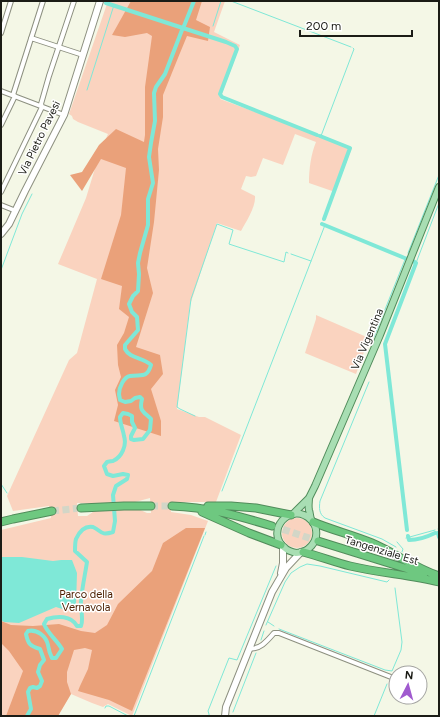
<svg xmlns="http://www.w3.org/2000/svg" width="440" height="717" viewBox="0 0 440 717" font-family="Figtree,sans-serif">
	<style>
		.green { fill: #fad3bf; fill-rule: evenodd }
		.forest { fill: #eaa17a }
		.water { fill: #7fe8d7 }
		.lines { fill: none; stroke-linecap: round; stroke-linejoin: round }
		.stream { stroke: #7fe8d7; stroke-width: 1 }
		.canal { stroke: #7fe8d7; stroke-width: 4 }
		.highway-tunnel { stroke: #d3d6c7; stroke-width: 7; stroke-dasharray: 7 3.5; stroke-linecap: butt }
		.street-casing { stroke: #8d9080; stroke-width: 6 }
		.secondary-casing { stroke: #8d9080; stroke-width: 8 }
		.primary-casing { stroke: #518c5b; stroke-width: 8 }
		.highway-casing { stroke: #518c5b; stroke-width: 9 }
		.street { stroke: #fff; stroke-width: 4 }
		.secondary { stroke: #fff; stroke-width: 6 }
		.primary { stroke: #a8deb3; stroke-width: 6 }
		.highway { stroke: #6ec880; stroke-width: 7 }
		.labels { text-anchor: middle; stroke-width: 3; stroke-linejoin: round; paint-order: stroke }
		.street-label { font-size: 11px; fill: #1b1c16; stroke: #fff }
		.park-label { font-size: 11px; fill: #4d2002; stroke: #fff }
	</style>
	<rect width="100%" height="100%" fill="#f4f7e6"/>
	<path class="green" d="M108 1H225L214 32 240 45 220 99 352 148 335 192 309 183C309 169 311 154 316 142L295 134 283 165 263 158 256 176 251 177 246 176 241 189 255 196C256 207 246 222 241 231L217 223 190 305 177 409 199 417H205L241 435 216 502H171V512L191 515 208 521 132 716 108 704 103 707 92 703 71 694 58 716H1V530L51 518 49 506 13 511 7 496 69 360 77 353 97 279 58 264 86 198 100 152 108 134 78 122 73 119 72 116 69 114ZM150 498 151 513H147L136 508 96 510 87 516H78L77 503H84L94 504 135 502Z
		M316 315 369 338 356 374 305 353 316 319Z
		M282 533a15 15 0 1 1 30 0a15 15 0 1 1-30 0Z"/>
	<path class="forest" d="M131 1H202L196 20 210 27 208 41 187 36 180 53 163 95V117L158 149 159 170 154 222 147 268 153 293 136 347 160 355 163 374 151 389 161 421V436L114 421 118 405 115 390 121 377 118 365 117 345 124 333 129 317 119 309 122 286 101 279 121 215 126 168 101 159 82 191 70 175 82 172 99 145 116 129 144 142 145 135V87L152 36 147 33 125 37 112 35Z
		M186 528H205L132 711 109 700 78 691 80 686 88 669 92 650 85 648 74 650 67 672V682L71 694 58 716H6L23 671 9 651 1 643V621L11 625 33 626 59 624 81 631 95 633 107 625 118 604 152 571 163 543Z"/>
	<path class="water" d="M1 557H22L53 561 61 560H72L77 573 76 605C69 611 65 610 56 607L19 623 4 622 1 620Z"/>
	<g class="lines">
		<path class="stream" d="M231 1 351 47
			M213 26 221 1
			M87 90 114 5
			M321 136 354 49 353 48
			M408 253 439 175
			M291 254 311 261
			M416 263 439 203
			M1 270 22 214 32 194
			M374 337 406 257
			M369 382 320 501C319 508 319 514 325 518L382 539 396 547
			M195 416 180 409 177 407 191 299 217 224 233 230 229 244 232 245 284 262 286 252 288 253
			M1 484 7 493
			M222 491 325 225
			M438 529H439
			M205 535 206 532
			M406 538 435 530
			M397 542 403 549 402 552
			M268 622 274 626
			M266 625 285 582 291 573 300 567 307 564 320 566 387 582 389 580
			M279 629 385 670 392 671 401 650 402 642 395 588
			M261 640 264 631
			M105 708 106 706H109L128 716
			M233 712 256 653
			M134 716 204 536
			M209 716V714L208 711 229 658 237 660 276 566
			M374 716 387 684"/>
		<path class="canal" d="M106 3 226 42 235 46 237 49 220 94 222 97 317 135
			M184 26 194 1
			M320 136 350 148 324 219
			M322 224 407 259
			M407 530 385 344 416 263 413 261
			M438 533 439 537
			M408 536 409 540C418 540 427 537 435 533
			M27 716 31 709 28 692 30 688 33 687 37 688 40 686 42 681 38 672 40 665 44 660 40 649C30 646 28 644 26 634L28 631C37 629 46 636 48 645 49 651 49 652 52 658H56L62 649C57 640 48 634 44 624L47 619C57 616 71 615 77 626H81C84 619 80 608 81 601 82 588 85 575 87 562L75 551C75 547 75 542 76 539 79 532 85 525 93 527 102 531 100 536 113 532L115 521 113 495 116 486 127 479 128 475 123 474 113 476 107 474 104 466 107 462C107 462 112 461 113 461 122 457 127 445 124 436 123 429 120 424 120 417L123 413 128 414 132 416V422L135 428 131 436V439L134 440 143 439 150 430 151 419C143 411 139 411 142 399L140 397 135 398 131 401 125 402 120 400C120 399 119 395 119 394 119 387 124 377 130 376 141 374 147 379 151 365 143 357 130 359 125 349V345L138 330 137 317 132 312 129 304 133 296 138 291 139 274 138 263 140 253 148 225V199L153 183 149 157 151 143 155 121 154 93 156 87 165 74 182 30"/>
		<path class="highway-tunnel" d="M151 506H172
			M52 511 81 508
			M273 526 318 541"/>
		<g class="street-casing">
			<path id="street" d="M1 33 11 1
				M31 38 83 55
				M1 91 64 115
				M13 95 43 1
				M1 125 15 96
				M1 192 42 107 41 104 49 76 74 1
				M1 205 16 211
				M249 648C259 651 268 640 274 633H279L396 679"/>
		</g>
		<g class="secondary-casing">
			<path id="secondary" d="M1 234 9 224 25 191 64 115 100 1
				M281 573 283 563V547
				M225 716 226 707 272 592 286 568 301 552"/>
		</g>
		<g class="primary-casing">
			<path id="primary" d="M309 498C309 502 308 506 309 510 310 513 310 517 311 519 313 523 316 526 316 530 318 542 308 553 296 553 292 552 288 551 285 548 264 532 290 500 311 520
				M293 514 309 498 315 486 380 335 439 187"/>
		</g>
		<g class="highway-casing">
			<path id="highway" d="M172 506C207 507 239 516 272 526
				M208 506H231L256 508 291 515
				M81 508 124 506H151
				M202 512 249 533 281 545
				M1 522 13 519 52 511
				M313 522C332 530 353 535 372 543 395 553 415 568 439 576
				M318 541 424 574
				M303 552C319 556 334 562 350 566 380 573 410 575 439 582"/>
		</g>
		<use href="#street" class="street"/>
		<use href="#secondary" class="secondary"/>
		<use href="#primary" class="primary"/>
		<use href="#highway" class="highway"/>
	</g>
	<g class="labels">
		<g class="street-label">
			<text transform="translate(39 138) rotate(-64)" y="4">Via Pietro Pavesi</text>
			<text transform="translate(367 339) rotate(-67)" y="4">Via Vigentina</text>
			<text transform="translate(382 550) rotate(17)" y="4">Tangenziale Est</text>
		</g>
		<g class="park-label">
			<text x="86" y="598">Parco della<tspan x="86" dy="13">Vernavola</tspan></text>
		</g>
	</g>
	<rect width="440" height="717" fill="none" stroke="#1b1c16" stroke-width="4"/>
	<g transform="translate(408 685) rotate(6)"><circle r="19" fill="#ffffff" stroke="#a4a4a2"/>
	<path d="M0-3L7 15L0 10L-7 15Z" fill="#a05acf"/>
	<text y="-6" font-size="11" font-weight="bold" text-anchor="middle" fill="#1b1c16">N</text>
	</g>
	<path d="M300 30v6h112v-6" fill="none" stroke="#1b1c16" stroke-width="2"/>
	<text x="306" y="30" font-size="12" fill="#1b1c16" stroke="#ffffff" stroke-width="3" paint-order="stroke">200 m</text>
</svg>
